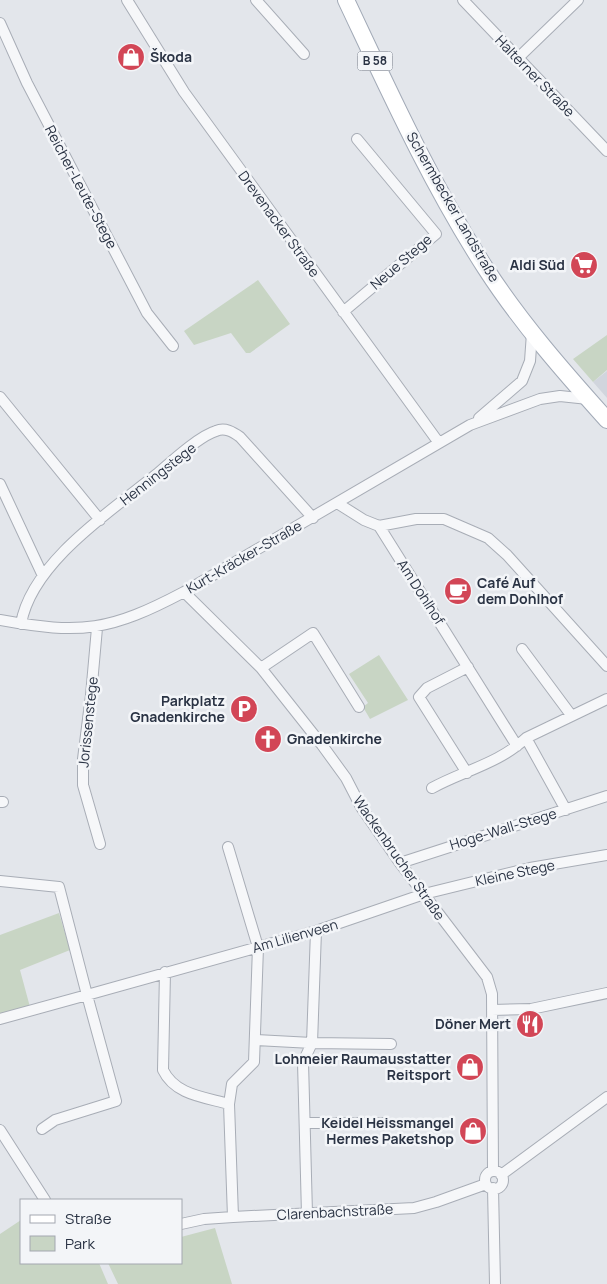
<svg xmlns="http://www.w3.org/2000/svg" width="607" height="1284" viewBox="0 0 607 1284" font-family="Manrope,sans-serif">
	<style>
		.built { fill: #d1d5dd }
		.green { fill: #c8d5c4 }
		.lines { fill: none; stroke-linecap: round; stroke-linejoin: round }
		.minor-casing { stroke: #a8adb6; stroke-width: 12 }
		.primary-casing { stroke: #a2aab7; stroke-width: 18 }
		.minor { stroke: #f6f7f9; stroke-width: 10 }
		.primary { stroke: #fff; stroke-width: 16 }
		.labels { text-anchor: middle; stroke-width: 5; stroke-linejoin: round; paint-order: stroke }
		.shield { fill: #f3f5f8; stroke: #666d7a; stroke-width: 1 }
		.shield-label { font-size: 12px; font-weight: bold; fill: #2a3344 }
		.poi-label { font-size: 14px; font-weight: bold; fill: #2a3344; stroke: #f3f5f8; text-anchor: end }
		.street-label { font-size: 14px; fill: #2a3344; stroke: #f3f5f8 }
	</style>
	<rect width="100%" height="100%" fill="#e3e6eb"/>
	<path class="built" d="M607 371V398L593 382Z"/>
	<path class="green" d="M258 280 290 324 250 353H246L231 333 194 345 184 331Z
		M607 335V370L593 382 573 359Z
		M379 655 408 700 370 719 363 707 368 703 349 674Z
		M59 913 70 950 20 970 30 1007 0 1016V935Z
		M21 1220V1263H99L108 1284H0V1234Z
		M215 1228 232 1284H118L108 1263H181V1237Z"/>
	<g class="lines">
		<g class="minor-casing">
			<path id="minor" d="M127 0 184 92 439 443
				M256 0 304 54
				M463 0 607 151
				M0 23 27 83 147 313 173 346
				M517 59 578 0
				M343 312 436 234 357 139
				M0 397 100 520
				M479 418 522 381 530 361 532 333
				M0 484 43 576
				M337 503 364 520 379 526 416 519H444L488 538 507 555 607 666
				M379 526 517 746
				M184 592 261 668 322 745 346 778 361 807 400 863 487 977 492 994 493 1171
				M0 620C82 635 110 631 184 592L470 425 540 399 560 396 588 399
				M21 624C31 563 112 510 157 474 171 462 199 436 216 431 225 427 233 432 240 437L313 518
				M97 628 91 695 83 759V785L100 844
				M522 649 571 715
				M261 668 313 633 359 707
				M526 738 566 810
				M467 773 419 697 427 688 468 667
				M432 788C463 771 500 763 526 738L607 699
				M0 802H3
				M228 847 258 947 254 1062 232 1084 229 1104 233 1217
				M400 863 607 796
				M0 881 59 887 87 995 316 931 424 894 530 868 607 855
				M165 972 163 1070C175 1095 204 1097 229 1104
				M492 1010 531 1009 607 993
				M0 1019 87 995 116 1101 55 1120 42 1129
				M256 1040 312 1043 316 931
				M305 1123H387
				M0 1130 45 1200
				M485 1180a9 9 0 1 1 18 0a9 9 0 1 1-18 0Z
				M501 1175 607 1097
				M493 1188 495 1284
				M307 1214 303 1062 312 1043 391 1044
				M181 1224 204 1219 233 1217 414 1208 436 1202 486 1184"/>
		</g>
		<g class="primary-casing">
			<path id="primary" d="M346 0C389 91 431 184 486 269 521 323 564 372 607 420"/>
		</g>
		<use href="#minor" class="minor"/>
		<use href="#primary" class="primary"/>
	</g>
	<defs>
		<g id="shop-disc" transform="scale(1.4375)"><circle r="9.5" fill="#d24656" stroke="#f3f5f8"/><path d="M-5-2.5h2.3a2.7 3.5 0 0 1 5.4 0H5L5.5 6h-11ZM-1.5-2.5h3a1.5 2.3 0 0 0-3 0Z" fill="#fff"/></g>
		<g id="supermarket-disc" transform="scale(1.4375)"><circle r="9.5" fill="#d24656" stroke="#f3f5f8"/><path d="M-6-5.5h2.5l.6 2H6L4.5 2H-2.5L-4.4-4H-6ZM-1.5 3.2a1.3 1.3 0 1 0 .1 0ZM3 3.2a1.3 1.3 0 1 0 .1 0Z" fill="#fff"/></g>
		<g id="cafe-disc" transform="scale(1.4375)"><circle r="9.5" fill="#d24656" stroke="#f3f5f8"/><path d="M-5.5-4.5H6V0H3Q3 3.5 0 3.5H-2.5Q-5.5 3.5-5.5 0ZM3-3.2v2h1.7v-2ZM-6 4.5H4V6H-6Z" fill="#fff"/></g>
		<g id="parking-disc" transform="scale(1.4375)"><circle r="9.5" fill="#d24656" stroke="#f3f5f8"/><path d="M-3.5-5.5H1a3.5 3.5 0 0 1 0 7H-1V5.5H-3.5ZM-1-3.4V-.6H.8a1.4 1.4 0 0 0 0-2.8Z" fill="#fff"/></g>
		<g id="church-disc" transform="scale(1.4375)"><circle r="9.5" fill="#d24656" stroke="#f3f5f8"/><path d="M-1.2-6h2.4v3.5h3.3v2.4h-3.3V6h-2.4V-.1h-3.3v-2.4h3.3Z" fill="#fff"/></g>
		<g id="restaurant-disc" transform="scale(1.4375)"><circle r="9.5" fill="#d24656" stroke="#f3f5f8"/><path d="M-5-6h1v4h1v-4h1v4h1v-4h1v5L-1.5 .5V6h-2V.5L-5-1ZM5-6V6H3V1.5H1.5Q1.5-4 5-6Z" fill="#fff"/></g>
	</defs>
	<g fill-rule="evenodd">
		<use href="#shop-disc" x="131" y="57"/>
		<use href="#supermarket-disc" x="584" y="265"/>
		<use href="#cafe-disc" x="458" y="591"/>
		<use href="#parking-disc" x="244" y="709"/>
		<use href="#church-disc" x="268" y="739"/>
		<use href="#restaurant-disc" x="530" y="1024"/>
		<use href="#shop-disc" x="470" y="1067"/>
		<use href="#shop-disc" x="473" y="1131"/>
	</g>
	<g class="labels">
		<rect class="shield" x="357.5" y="51.5" width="35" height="19" rx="4"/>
		<g class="shield-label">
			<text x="375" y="65">B 58</text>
		</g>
		<g class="poi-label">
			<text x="150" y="62" text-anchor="start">Škoda</text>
			<text x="565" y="270">Aldi Süd</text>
			<text x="477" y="588" text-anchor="start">Café Auf<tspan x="477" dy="16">dem Dohlhof</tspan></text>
			<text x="225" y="706">Parkplatz<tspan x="225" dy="16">Gnadenkirche</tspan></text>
			<text x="287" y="744" text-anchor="start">Gnadenkirche</text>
			<text x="511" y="1029">Döner Mert</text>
			<text x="451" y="1064">Lohmeier Raumausstatter<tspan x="451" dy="16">Reitsport</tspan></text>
			<text x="454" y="1128">Keidel Heissmangel<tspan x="454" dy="16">Hermes Paketshop</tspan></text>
		</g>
		<g class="street-label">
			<text transform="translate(535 76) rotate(46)" y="5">Halterner Straße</text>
			<text transform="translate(81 187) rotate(62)" y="5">Reicher-Leute-Stege</text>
			<text transform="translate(453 207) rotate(60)" y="5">Schermbecker Landstraße</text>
			<text transform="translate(279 224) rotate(54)" y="5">Drevenacker Straße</text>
			<text transform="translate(401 262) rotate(-41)" y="5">Neue Stege</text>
			<text transform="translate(158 474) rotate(-38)" y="5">Henningstege</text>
			<text transform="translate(244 557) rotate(-30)" y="5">Kurt-Kräcker-Straße</text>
			<text transform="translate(421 592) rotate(57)" y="5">Am Dohlhof</text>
			<text transform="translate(88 722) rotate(-84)" y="5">Jorissenstege</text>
			<text transform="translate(503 829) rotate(-17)" y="5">Hoge-Wall-Stege</text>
			<text transform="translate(399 858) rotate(55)" y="5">Wackenbrucher Straße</text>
			<text transform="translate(515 873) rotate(-12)" y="5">Kleine Stege</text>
			<text transform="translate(295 936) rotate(-16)" y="5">Am Lilienveen</text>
			<text transform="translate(335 1212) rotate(-3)" y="5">Clarenbachstraße</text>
		</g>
	</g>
	<rect x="20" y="1199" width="162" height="65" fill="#f3f5f8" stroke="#a3a7b0"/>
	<rect x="30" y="1215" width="25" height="8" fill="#ffffff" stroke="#a3a7b0"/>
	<text x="65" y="1224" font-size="15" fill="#2a3344">Straße</text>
	<rect x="30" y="1236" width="25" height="15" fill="#c8d5c4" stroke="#a3a7b0"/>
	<text x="65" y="1249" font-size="15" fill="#2a3344">Park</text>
</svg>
